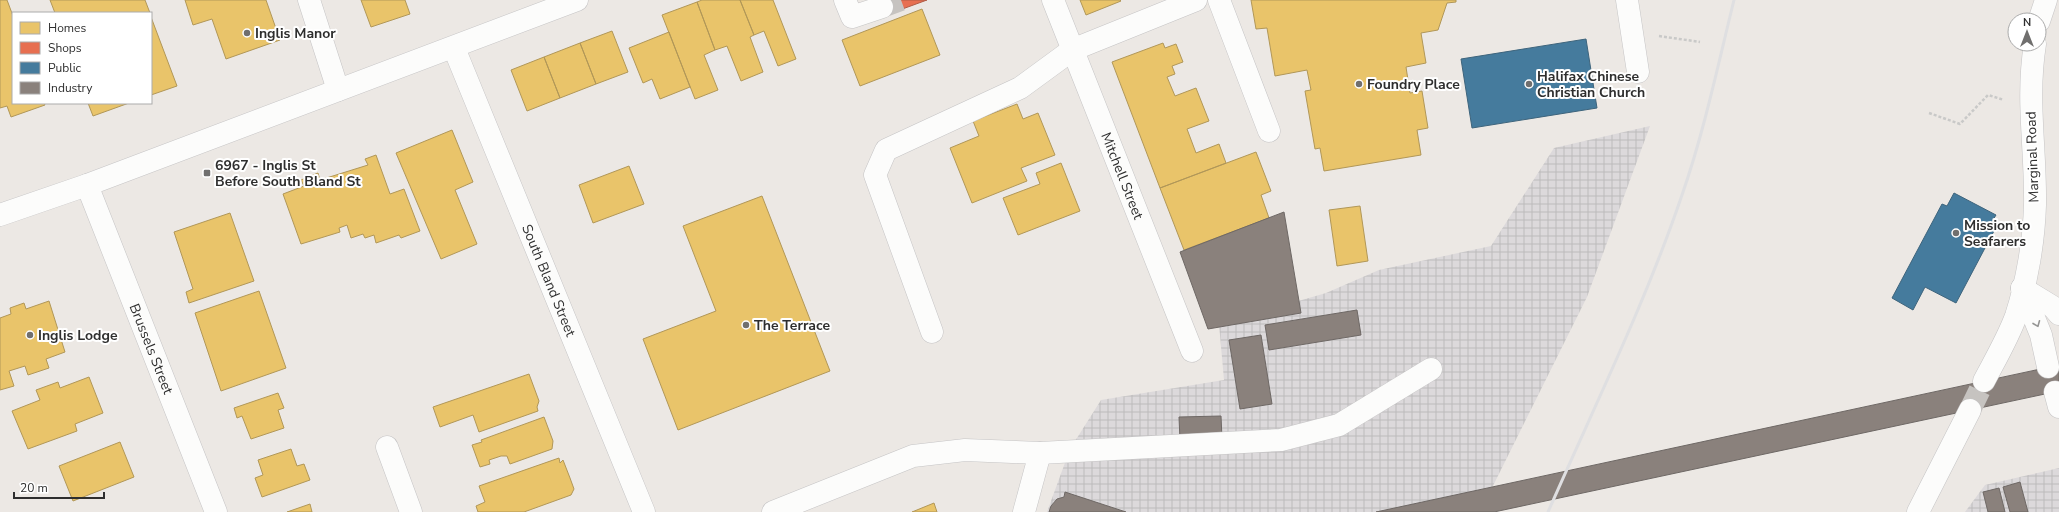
<svg xmlns="http://www.w3.org/2000/svg" width="2059" height="512" viewBox="0 0 2059 512" font-family="'Nunito Sans',sans-serif">
	<style>
		.industrial { fill: url(#industrial-grid) }
		.homes { fill: #e9c46a; stroke: #b19758 }
		.shops { fill: #e76f51; stroke: #b05c46 }
		.public { fill: #457b9d; stroke: #3e647c }
		.industry { fill: #8a817c; stroke: #6e6865 }
		.lines { fill: none; stroke-linecap: round; stroke-linejoin: round }
		.minor-tunnel { stroke: #c6c3c0; stroke-width: 22; stroke-dasharray: 22 11; stroke-linecap: butt }
		.minor-casing { stroke: #c5c4c5; stroke-width: 23 }
		.path { stroke: #c9c9c8; stroke-width: 2.5; stroke-dasharray: 3 2; stroke-linecap: butt }
		.minor { stroke: #fcfcfb; stroke-width: 22 }
		.rail { stroke: #dfdfe1; stroke-width: 3 }
		.oneway { stroke: #959594 }
		.poi-dot { fill: #706f6e; stroke: #fff; stroke-width: 1.5 }
		.labels { text-anchor: middle; stroke-width: 4; stroke-linejoin: round; paint-order: stroke }
		.poi-label { font-size: 14px; font-weight: bold; fill: #2e2e2e; stroke: #fff; text-anchor: start }
		.street-label { font-size: 14px; fill: #2e2e2e; stroke: #fff }
	</style>
	<defs>
		<pattern id="industrial-grid" width="8" height="8" patternUnits="userSpaceOnUse"><rect width="8" height="8" fill="#dcd9db"/><path d="M0 4h8M4 0v8" fill="none" stroke="#bdbbbc"/></pattern>
	</defs>
	<rect width="100%" height="100%" fill="#ece8e4"/>
	<path class="industrial" d="M1650 126 1587 297 1480 512H1047L1070 449 1101 400 1224 380 1219 324 1326 293 1379 270 1491 246 1554 148Z
		M2059 468V512H1965L1985 485Z"/>
	<path class="homes" d="M0 0H7L13 16V103H44L45 105 11 117 7 106 0 108Z
		M50 0H145L150 13H55Z
		M185 0H266L280 40 226 59 212 19 193 25Z
		M361 0H405L410 14 371 27Z
		M702 0H740L754 35 750 37 763 72 741 81 727 46 715 50 697 2Z
		M740 0H773L796 59 778 66 764 31 754 35Z
		M1080 0H1120L1121 1 1086 15Z
		M1251 0H1456V2L1447 3 1438 30 1421 33 1426 63 1406 67 1410 93 1422 91 1428 128 1417 130 1421 155 1324 171 1320 148 1315 149 1305 91 1311 90 1307 70 1275 76 1267 28 1256 29Z
		M697 2 715 50 704 55 718 90 695 99 662 15Z
		M922 9 940 55 860 86 842 40Z
		M151 17 177 86 151 95Z
		M612 31 628 72 596 84 580 43Z
		M669 32 690 87 660 99 652 79 643 83 629 48Z
		M580 43 596 84 560 98 544 57Z
		M1163 43 1165 48 1176 44 1183 62 1172 66 1175 74 1167 77 1175 96 1196 88 1209 121 1187 129 1196 153 1219 144 1226 163 1160 188 1112 62Z
		M544 57 560 98 527 111 511 70Z
		M88 103H129L93 116Z
		M1017 104 1023 119 1038 113 1055 155 1021 168 1027 181 972 203 950 148 979 136 973 121Z
		M452 130 473 182 455 190 477 244 441 259 396 153Z
		M1256 152 1271 191 1261 195 1269 218 1184 250 1160 188Z
		M376 155 390 194 404 189 420 231 401 238 399 235 376 243 374 235 365 238 363 234 351 238 347 225 339 228 340 232 301 244 283 194 304 186 301 180 318 173 320 180 368 165 365 159Z
		M1061 163 1080 211 1018 235 1003 198 1040 184 1036 173Z
		M629 166 644 204 593 223 579 185Z
		M762 196 830 371 678 430 643 339 716 311 683 226Z
		M1360 206 1368 261 1337 266 1329 210Z
		M230 213 254 281 189 303 186 292 193 289 174 232Z
		M259 291 286 368 221 391 195 313Z
		M49 301 65 352 46 359 49 368 28 375 25 366 9 371 14 386 0 390V318L11 314 10 308 24 303 26 309Z
		M529 374 539 401 537 407 538 411 479 432 473 415 440 427 433 407Z
		M89 377 103 413 75 424 77 431 28 449 12 411 40 400 36 390 58 382 60 388Z
		M278 393 284 408 278 410 284 428 251 439 242 416 237 418 234 408Z
		M544 417 553 441 552 449 510 464 507 456H501L489 460 490 464 480 467 472 445 482 442 481 440Z
		M120 442 134 477 73 501 59 466Z
		M291 449 297 466 304 464 310 480 262 497 255 478 263 475 258 460Z
		M559 458 560 463 563 460 570 478 574 489 571 495 524 512H478L476 506 485 502 479 486Z
		M934 503 937 512H912Z
		M310 504 312 512H287Z"/>
	<path class="shops" d="M880 0H927L886 15Z"/>
	<path class="public" d="M1586 39 1597 108 1472 128 1461 59Z
		M1954 193 1996 215 1988 228 1994 231 1956 303 1925 287 1913 310 1892 298 1942 204 1947 206Z"/>
	<path class="industry" d="M1284 212 1301 313 1208 329 1180 252Z
		M1357 310 1361 335 1269 350 1265 325Z
		M1261 335 1272 404 1240 409 1229 340Z
		M2059 365V391L1494 512H1376Z
		M1221 416 1222 439 1180 440 1179 417Z
		M2020 482 2028 512H2010L2003 487Z
		M1999 488 2005 512H1988L1983 492Z
		M1065 492 1126 512H1049L1051 506 1057 499 1064 497Z"/>
	<g class="lines">
		<path class="minor-tunnel" d="M882 7 901 0
			M1970 410 1984 381"/>
		<g class="minor-casing">
			<g id="minor">
				<path d="M309 0 338 90"/>
				<path d="M845 0 852 17 882 7"/>
				<path id="s1" d="M1053 0 1192 351"/>
				<path d="M1219 0 1269 131"/>
				<path d="M1627 0 1638 72"/>
				<path d="M2039 21 2046 0"/>
				<path id="s2" d="M454 48 644 512"/>
				<path id="s3" d="M87 185 216 512"/>
				<path d="M0 215 87 185 577 0"/>
				<path d="M2022 288 2041 335 2048 367"/>
				<path d="M2022 288 2053 307 2059 314"/>
				<path d="M932 332 875 175 886 150 1020 88 1072 50 1196 0"/>
				<path d="M1984 381C1995 360 2008 338 2016 316 2027 282 2034 240 2035 205 2036 149 2026 100 2035 44"/>
				<path d="M2055 392 2059 407"/>
				<path d="M387 447 411 512"/>
				<path d="M773 512 913 456 965 450 1040 453 1281 440 1339 425 1431 369"/>
				<path d="M1024 512 1040 453"/>
				<path d="M1918 512 1970 410"/>
			</g>
		</g>
		<path class="path" d="M1659 36 1700 42
			M1929 113 1960 124 1988 95 2004 100"/>
		<use href="#minor" class="minor"/>
		<path class="rail" d="M1548 512C1594 407 1645 304 1682 195 1704 132 1718 65 1734 0"/>
	</g>
	<defs><path id="oneway-chevron" d="M-2-3.5L2.5 0L-2 3.5" fill="none" stroke-width="1.6" stroke-linecap="round" stroke-linejoin="round"/></defs>
	<use class="oneway" href="#oneway-chevron" transform="translate(2037 324) rotate(68)"/>
	<g class="poi-dot">
		<circle cx="247" cy="33" r="4"/>
		<circle cx="1359" cy="84" r="4"/>
		<circle cx="1529" cy="84" r="4"/>
		<rect x="203" y="169" width="8" height="8" rx="2"/>
		<circle cx="1956" cy="233" r="4"/>
		<circle cx="746" cy="325" r="4"/>
		<circle cx="30" cy="335" r="4"/>
	</g>
	<g class="labels">
		<g class="poi-label">
			<text x="255" y="38">Inglis Manor</text>
			<text x="1537" y="81">Halifax Chinese<tspan x="1537" dy="16">Christian Church</tspan></text>
			<text x="1367" y="89">Foundry Place</text>
			<text x="215" y="170">6967 - Inglis St<tspan x="215" dy="16">Before South Bland St</tspan></text>
			<text x="1964" y="230">Mission to<tspan x="1964" dy="16">Seafarers</tspan></text>
			<text x="754" y="330">The Terrace</text>
			<text x="38" y="340">Inglis Lodge</text>
		</g>
		<g class="street-label">
			<text transform="translate(2032 157) rotate(-92)" y="5">Marginal Road</text>
			<text dy="5" stroke="none"><textPath href="#s1" startOffset="189">Mitchell Street</textPath></text>
			<text dy="5" stroke="none"><textPath href="#s2" startOffset="251">South Bland Street</textPath></text>
			<text dy="5" stroke="none"><textPath href="#s3" startOffset="176">Brussels Street</textPath></text>
		</g>
	</g>
	<rect x="12" y="12" width="140" height="92" fill="#ffffff" stroke="#ababab"/>
	<rect x="20" y="22" width="20" height="12" fill="#e9c46a" stroke="#ababab"/>
	<text x="48" y="32" font-size="12" fill="#2e2e2e">Homes</text>
	<rect x="20" y="42" width="20" height="12" fill="#e76f51" stroke="#ababab"/>
	<text x="48" y="52" font-size="12" fill="#2e2e2e">Shops</text>
	<rect x="20" y="62" width="20" height="12" fill="#457b9d" stroke="#ababab"/>
	<text x="48" y="72" font-size="12" fill="#2e2e2e">Public</text>
	<rect x="20" y="82" width="20" height="12" fill="#8a817c" stroke="#ababab"/>
	<text x="48" y="92" font-size="12" fill="#2e2e2e">Industry</text>
	<g transform="translate(2027 32)"><circle r="19" fill="#ffffff" stroke="#ababab"/>
	<path d="M0-3L7 15L0 10L-7 15Z" fill="#706f6e"/>
	<text y="-6" font-size="11" font-weight="bold" text-anchor="middle" fill="#2e2e2e">N</text>
	</g>
	<path d="M14 492v6h90v-6" fill="none" stroke="#2e2e2e" stroke-width="2"/>
	<text x="20" y="492" font-size="12" fill="#2e2e2e" stroke="#ffffff" stroke-width="3" paint-order="stroke">20 m</text>
</svg>
